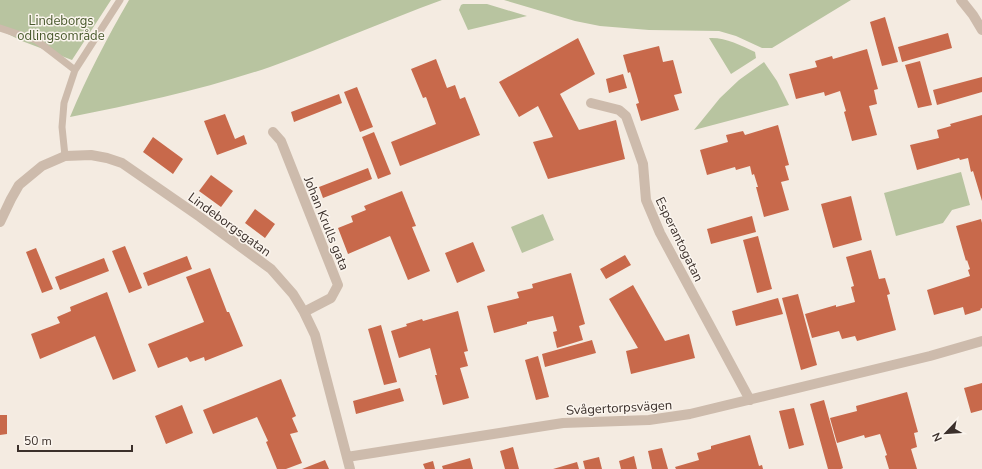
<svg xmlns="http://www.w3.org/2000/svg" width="982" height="469" viewBox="0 0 982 469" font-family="'Nunito Sans',sans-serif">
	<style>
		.green { fill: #b8c4a0 }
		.building { fill: #c8694b }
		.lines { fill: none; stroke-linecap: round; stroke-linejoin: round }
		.service { stroke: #cdbbac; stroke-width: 7 }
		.minor { stroke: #cdbbac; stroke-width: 10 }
		.labels { text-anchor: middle; stroke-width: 3; stroke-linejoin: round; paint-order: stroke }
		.park-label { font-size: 13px; fill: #4a5a2e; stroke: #fbf5ee }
		.street-label { font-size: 13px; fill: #3b302b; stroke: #fbf5ee }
	</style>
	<rect width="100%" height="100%" fill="#f4ebe1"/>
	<path class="green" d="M0 0H111L72 60 22 41 0 30Z
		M129 0H442C384 21 328 46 270 67 205 89 137 104 70 117 87 76 107 38 129 0Z
		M504 0H851L772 48H762L736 36 719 31 649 30 600 26 575 21Z
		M463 4H487L527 16 468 30 459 10 461 5Z
		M709 38C725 37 740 45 755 52L756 58 731 74Z
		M764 62 777 81 789 105 694 130 720 98 739 80Z
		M961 172 970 205 952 210 943 223 896 236 884 193Z
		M543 214 554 240 522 253 511 227Z"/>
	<path class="building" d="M885 17 898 62 882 66 870 22Z
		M948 33 952 48 902 62 898 47Z
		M578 38 595 74 560 94 579 130 616 120 625 159 548 179 533 142 553 137 538 106 519 117 499 82Z
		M659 46 663 62 673 60 682 93 674 95 679 110 641 121 636 104 639 103 630 72 628 73 623 55Z
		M867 49 878 89 874 90 877 104 869 106 877 135 852 141 844 112 846 111 840 91 825 96 824 92 796 99 789 74 817 67 815 61 832 56 833 59Z
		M436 59 447 88 455 85 460 99 465 97 480 135 400 166 391 142 436 124 426 97 423 98 411 69Z
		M920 61 932 105 918 108 905 65Z
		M623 74 627 88 609 93 606 79Z
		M982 77V92L937 105 933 90Z
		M357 87 373 127 360 132 344 92Z
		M339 94 342 103 294 122 291 112Z
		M225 114 235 139 244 135 247 144 217 155 204 121Z
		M982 115V201L973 171 971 172 968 158 960 160 959 158 917 170 910 145 939 138 937 130 951 126 950 124Z
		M778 125 789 165 785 166 789 180 781 182 789 210 764 217 756 187H758L754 174 752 175 750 166 736 170 735 167 707 175 700 150 728 142 726 135 743 131 745 135Z
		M374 132 391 174 378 179 362 137Z
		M153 137 183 159 173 174 143 152Z
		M368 168 372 179 323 198 319 187Z
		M211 175 233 191 221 207 199 191Z
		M402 191 416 226 412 227 430 271 408 280 390 236 348 254 338 228 353 222 351 216 366 210 364 206Z
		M851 196 862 240 833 248 821 204Z
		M255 209 275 224 265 238 245 223Z
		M752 216 756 232 711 244 707 229Z
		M981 219 982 223V308L980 309 981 310 965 315 963 307 934 315 927 290 970 276 968 270 970 269 967 260 966 261 956 226Z
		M758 236 772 289 757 293 743 240Z
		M473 242 485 271 457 283 445 253Z
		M125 246 142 288 129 293 112 251Z
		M36 248 53 289 42 293 26 252Z
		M871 250 879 279 885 278 890 294 887 295 896 330 857 341 855 336 842 339 839 331 812 338 805 314 836 305V307L855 302 851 287 854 286 846 257Z
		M625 255 631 265 606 279 600 269Z
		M187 256 192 269 148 286 143 273Z
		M104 258 109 271 60 290 55 277Z
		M210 268 227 312H229L243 346 205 361 204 357 190 362 187 357 158 368 148 344 204 322 186 277Z
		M571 273 585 324 579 326 583 340 557 348 553 332 557 331 553 316 527 322V324L494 333 487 306 519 298 517 292 533 288 532 284Z
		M633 285 665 341 689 334 695 358 631 374 626 351 638 348 609 299Z
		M107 292 136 371 113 380 95 336 40 359 31 334 60 323 57 317 71 311 70 307Z
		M798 294 817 365 801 370 782 298Z
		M778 298 783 314 736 326 732 311Z
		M458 311 468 351 464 352 468 366 460 368 469 398 443 405 435 375H437L430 348 399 358 391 331 407 326 406 324 422 319 423 321Z
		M381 325 397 382 384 385 368 329Z
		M592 340 596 353 545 367 542 354Z
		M538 356 549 397 536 400 525 360Z
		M281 379 296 416 292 418 298 432 290 434 302 463 286 469H277L266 442 268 441 257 417 213 434 203 410Z
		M982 383V410L971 413 964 388Z
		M400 388 404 401 356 414 353 401Z
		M907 392 918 432 914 433 917 447 911 449 917 469H889L885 456 887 455 880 434 865 438 864 435 837 443 830 418 857 411 856 406Z
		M824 400 843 468 841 469H828L810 404Z
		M182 405 193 433 166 444 155 416Z
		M794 408 804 445 789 449 779 411Z
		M0 415H7V434L0 435Z
		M750 435 759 466 762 465 763 469H676L675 467 699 460 697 453 711 449V446Z
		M513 447 519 469H505L500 451Z
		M662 448 668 469H652L648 451Z
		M634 456 637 469H621L619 461Z
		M599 457 602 469H585L583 461Z
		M470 458 473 469H443L442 466Z
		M325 460 329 469H302Z
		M433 461 435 469H425L423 464Z
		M577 462 579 469H553Z"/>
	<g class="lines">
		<path class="service" d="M0 28 36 40 75 70
			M65 156 62 127 64 103 75 70 120 0"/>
		<path class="minor" d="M961 0 973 15 982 30
			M591 103 619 110 626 116 643 164 646 200 660 233 750 400
			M273 132 281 141 338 285 331 298 304 312
			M0 222 11 199 19 185 42 166 65 156 91 155 107 158 122 163 200 217 271 269 293 294 304 312 315 335 350 469
			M347 457 563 423 649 420 690 414 930 356 982 341"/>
	</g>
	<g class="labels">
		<g class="park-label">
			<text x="61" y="25">Lindeborgs<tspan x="61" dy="15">odlingsområde</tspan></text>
		</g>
		<g class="street-label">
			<text transform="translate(327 223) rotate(68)" y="5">Johan Krulls gata</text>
			<text transform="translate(230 224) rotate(36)" y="5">Lindeborgsgatan</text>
			<text transform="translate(680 239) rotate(64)" y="5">Esperantogatan</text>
			<text transform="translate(619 407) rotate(-3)" y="5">Svågertorpsvägen</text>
		</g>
	</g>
	<g transform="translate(946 433) rotate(245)" stroke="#fbf5ee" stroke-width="3" paint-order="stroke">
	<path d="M0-3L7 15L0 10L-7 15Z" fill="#3b302b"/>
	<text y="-6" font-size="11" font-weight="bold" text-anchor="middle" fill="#3b302b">N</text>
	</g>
	<path d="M18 445v6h114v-6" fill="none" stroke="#3b302b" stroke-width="2"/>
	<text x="24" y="445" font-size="12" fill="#3b302b" stroke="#fbf5ee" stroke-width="3" paint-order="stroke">50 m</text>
</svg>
